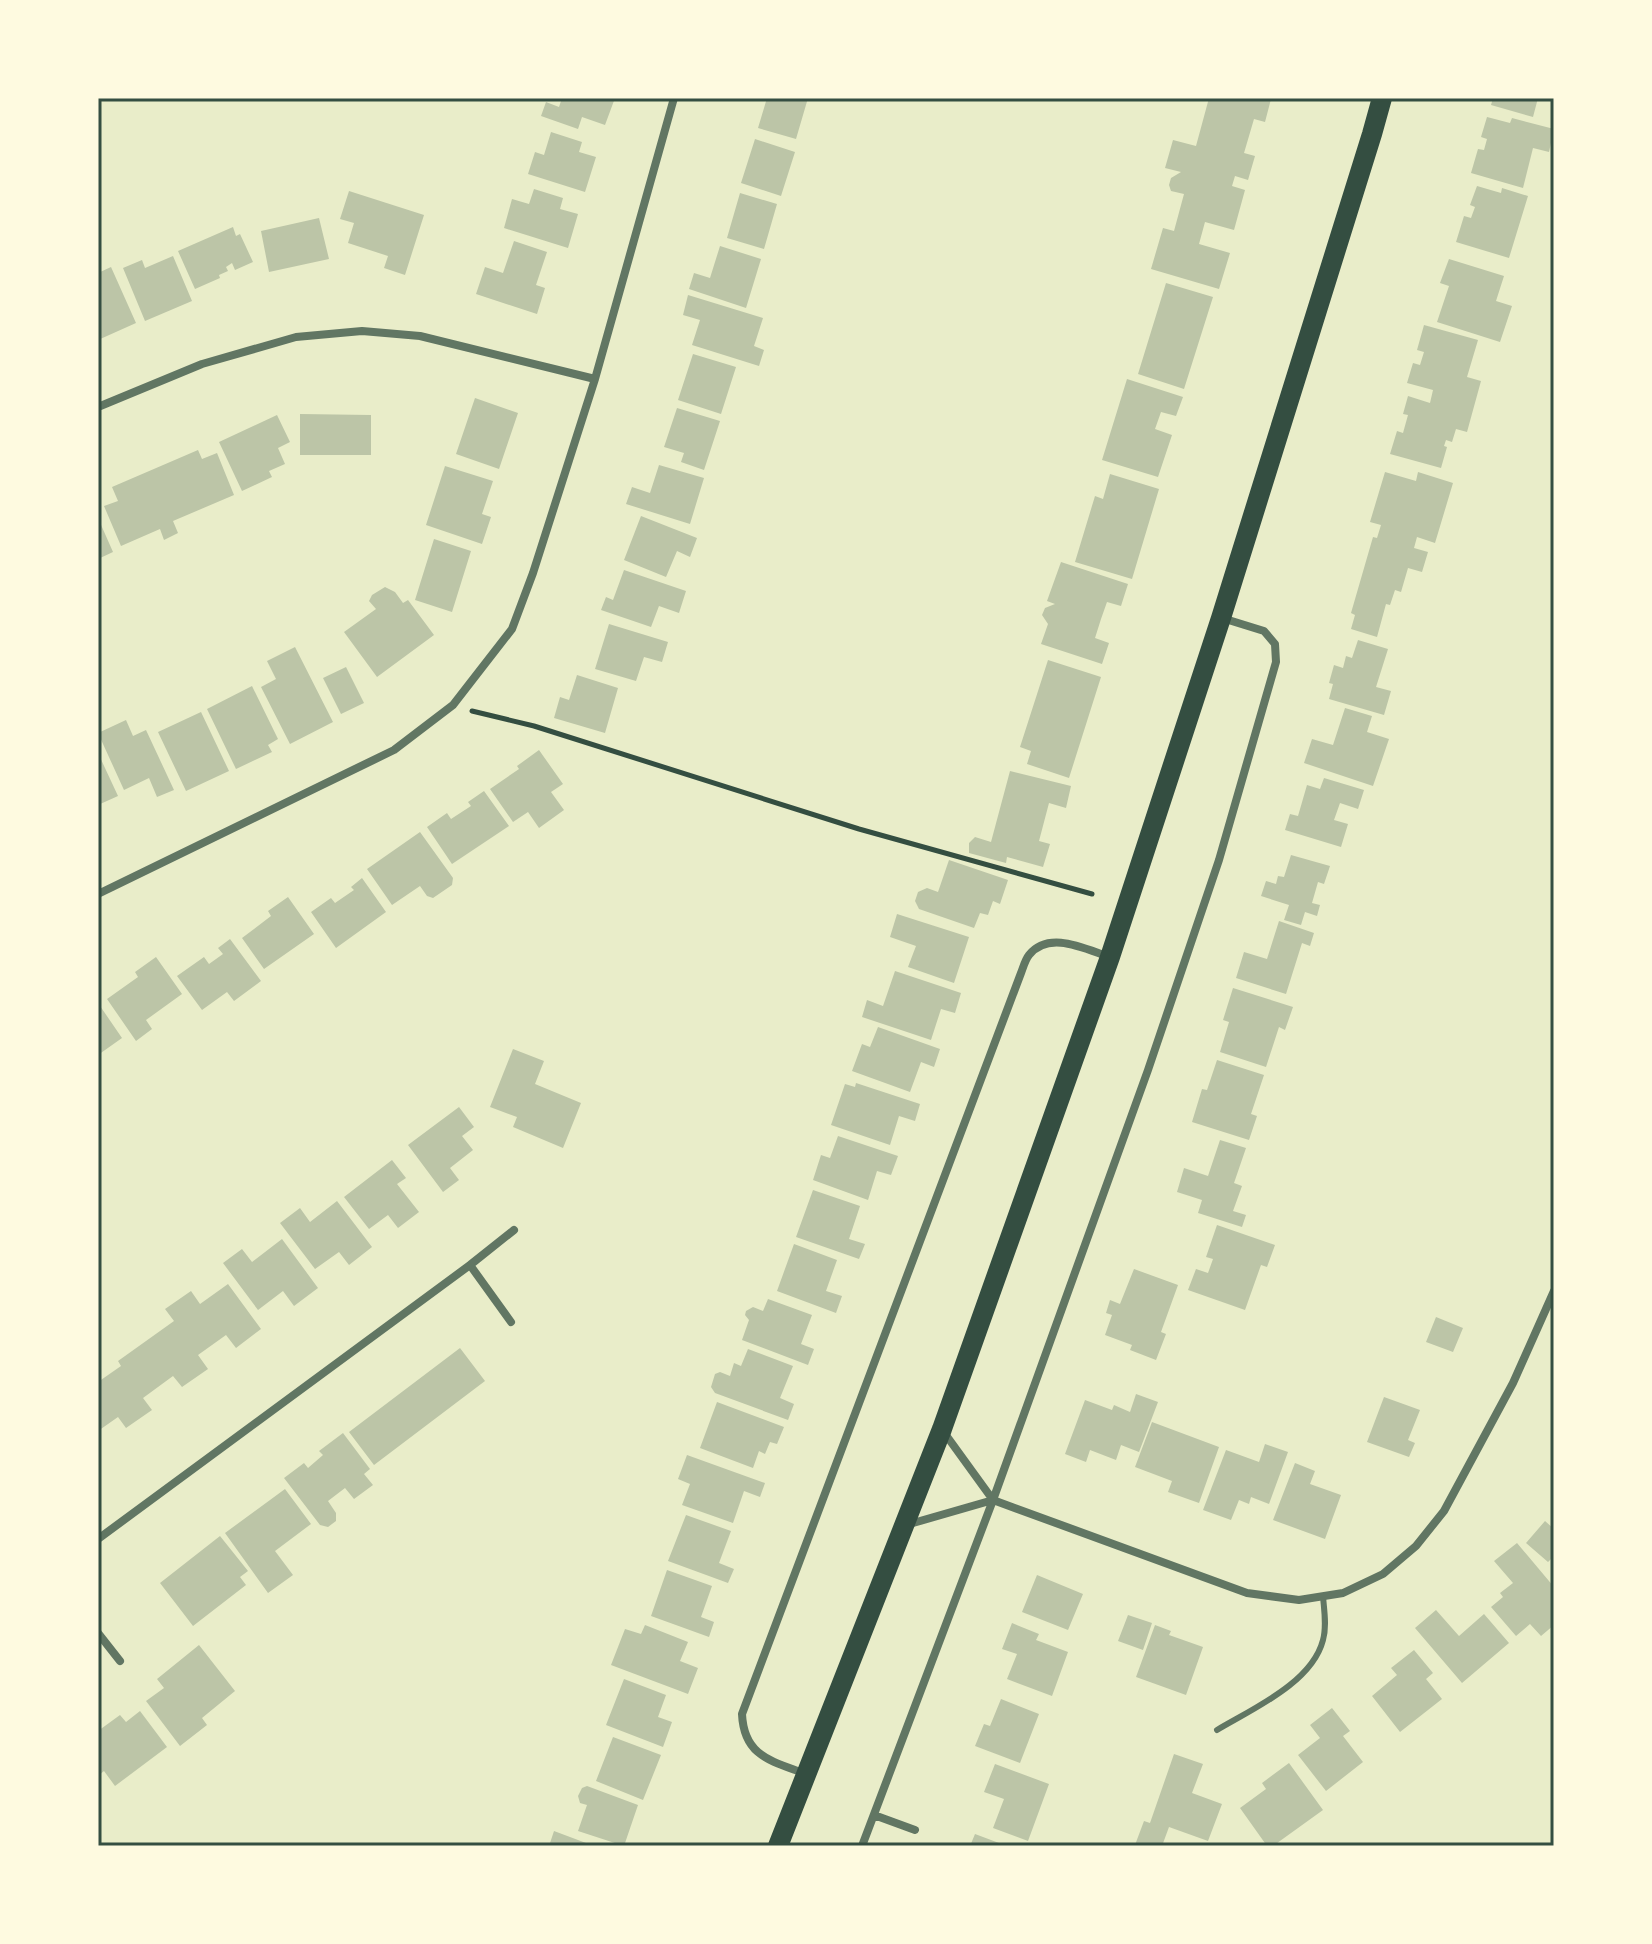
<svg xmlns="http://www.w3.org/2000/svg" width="1652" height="1944" viewBox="0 0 1652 1944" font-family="'Sofia Sans Condensed',sans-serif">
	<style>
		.building { fill: #bcc5a7 }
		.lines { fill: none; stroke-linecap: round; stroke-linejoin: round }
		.path { stroke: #344e41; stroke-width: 5 }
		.service { stroke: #617663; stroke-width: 6 }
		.minor { stroke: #617663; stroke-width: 8 }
		.primary { stroke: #344e41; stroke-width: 20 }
		.neatline { fill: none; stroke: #344e41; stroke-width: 3 }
	</style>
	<rect width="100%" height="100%" fill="#e9edc9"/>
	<path class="building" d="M562 98H615L605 125 582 117 578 129 541 116 546 102 559 107Z
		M767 98H808L796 139 758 128Z
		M1209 98 1271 99 1265 122 1254 119 1244 153 1255 156 1248 180 1235 176 1232 186 1245 190 1234 230 1205 222 1199 244 1230 253 1219 289 1151 269 1163 228 1174 231 1184 194 1171 191 1169 185 1171 178 1181 172 1165 168 1173 140 1196 146Z
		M1493 98H1538L1533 117 1491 105Z
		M1487 117 1510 123 1512 118 1554 129 1549 152 1533 148 1523 188 1471 173 1478 149 1484 150 1487 139 1481 137Z
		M551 132 582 142 579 152 596 157 585 192 528 174 535 152 544 155Z
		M755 139 795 152 781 196 741 183Z
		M1477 186 1501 193 1502 188 1528 196 1509 258 1456 242 1464 216 1471 218 1475 207 1470 205Z
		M534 189 563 198 560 209 578 214 568 248 504 228 512 199 529 204Z
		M349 191 424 215 405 275 384 268 388 256 348 243 354 223 340 219Z
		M740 193 777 204 764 249 727 238Z
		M319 218 329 259 269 272 261 231Z
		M233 227 236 236 240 234 253 262 235 270 232 263 226 267 228 271 219 275 220 278 195 289 178 251Z
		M514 241 547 252 536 285 545 288 537 314 476 294 485 267 503 273Z
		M720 246 761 259 746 308 689 289 694 273 710 278Z
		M173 256 192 301 145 321 123 268 142 260 145 268Z
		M1449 259 1504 276 1496 301 1512 306 1500 342 1437 322 1449 286 1440 283Z
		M111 267 136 323 98 340V273Z
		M1166 283 1213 297 1184 389 1138 374Z
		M688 295 763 318 754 346 764 350 759 366 692 345 700 320 683 315Z
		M1424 325 1478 340 1467 377 1481 381 1467 432 1456 429 1452 442 1446 440 1444 446 1447 447 1441 468 1390 454 1397 431 1403 433 1408 415 1403 414 1408 396 1430 403 1433 390 1407 383 1413 363 1420 365 1424 352 1417 350Z
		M693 354 736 367 721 414 678 400Z
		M1127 379 1183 397 1176 416 1161 412 1155 429 1172 435 1158 477 1102 460Z
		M475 398 518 413 499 469 456 454Z
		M677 408 720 421 704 470 681 462 684 453 664 447Z
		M300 414 371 415V455H300Z
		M277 415 290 442 278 448 285 464 269 471 272 477 242 491 219 442Z
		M198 450 202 459 217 453 234 495 173 521 178 533 164 540 160 529 121 546 104 506 118 501 112 487Z
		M659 465 704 478 690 524 626 504 632 487 650 493Z
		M445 466 493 481 482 514 491 517 482 544 426 525Z
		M1385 472 1416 481 1418 472 1453 483 1435 543 1417 537 1414 548 1428 552 1422 572 1408 568 1401 592 1395 590 1390 605 1386 604 1377 637 1351 629 1355 615 1351 613 1373 537 1377 538 1381 525 1370 522Z
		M1110 474 1159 489 1132 579 1075 562 1095 496 1103 499Z
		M641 516 697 538 690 557 677 551 666 577 624 560Z
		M98 518 113 552 98 559Z
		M434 539 471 551 452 612 415 600Z
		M1061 562 1128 584 1121 606 1107 602 1101 619 1095 638 1109 643 1102 664 1041 644 1048 624 1042 615 1045 608 1055 604 1047 601Z
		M624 570 686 591 679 613 659 606 651 627 601 610 606 597 613 600Z
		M385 587 395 592 403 603 408 600 434 635 377 677 344 632 376 609 369 601 372 595Z
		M609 624 668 642 662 662 644 657 636 681 595 669Z
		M1358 640 1388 649 1376 687 1391 691 1384 715 1329 699 1333 684 1329 683 1334 665 1343 668 1346 656 1352 658Z
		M295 647 333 722 290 744 261 687 276 679 267 661Z
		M1048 660 1101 677 1069 778 1027 764 1031 751 1020 747Z
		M346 667 364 703 341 714 323 678Z
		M577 675 618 688 605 733 554 718 560 697 569 700Z
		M252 686 278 739 268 745 272 752 236 769 207 709Z
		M1345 708 1372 716 1367 732 1389 739 1373 786 1304 763 1312 739 1333 745Z
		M201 712 229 771 186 791 158 732Z
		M126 720 133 736 146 730 174 790 157 797 149 778 124 790 98 733Z
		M539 750 563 784 551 792 564 810 539 828 528 812 513 822 490 789 519 769 517 766Z
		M98 753 118 796 98 805Z
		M1010 771 1071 786 1066 808 1049 803 1039 841 1050 844 1043 867 1007 857 1006 863 969 853V843L975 837 991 842Z
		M1324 778 1364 790 1358 809 1340 803 1334 820 1348 824 1341 847 1285 830 1290 814 1298 816 1307 785 1320 789Z
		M484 791 509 826 452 864 427 827 447 813 451 819 471 806 468 802Z
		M420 832 453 878 452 885 433 898 427 896 420 886 392 905 367 869Z
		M1291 855 1330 866 1324 884 1318 882 1312 903 1320 905 1317 916 1305 912 1301 925 1284 920 1289 905 1261 896 1266 881 1276 884 1278 876 1284 877Z
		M949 860 1008 880 1000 904 993 901 988 915 980 913 974 928 919 909 915 901 918 892 927 888 938 892Z
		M362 878 386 912 336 948 311 912 331 898 335 903 354 890 351 887Z
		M288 897 314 934 264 969 242 938 271 916 268 911Z
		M897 914 969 937 954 983 908 967 916 946 890 937Z
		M1279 921 1314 933 1310 946 1302 943 1286 994 1236 978 1244 952 1267 959Z
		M230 939 261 981 234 1001 227 992 202 1010 177 976 204 957 209 964 223 954 218 948Z
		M156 957 182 994 146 1020 152 1029 136 1041 107 999 138 977 135 972Z
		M895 971 961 993 955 1013 941 1009 931 1040 862 1017 867 1000 883 1006Z
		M1233 988 1293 1007 1285 1030 1279 1027 1266 1067 1220 1052 1229 1022 1223 1020Z
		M98 1003 122 1038 98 1055Z
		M878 1027 940 1049 934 1067 921 1062 910 1092 852 1071 862 1044 870 1047Z
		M513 1049 544 1061 535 1084 581 1103 563 1148 513 1127 517 1117 490 1107Z
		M1217 1060 1264 1075 1251 1114 1257 1116 1249 1140 1192 1122 1202 1089 1207 1090Z
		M856 1083 920 1104 915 1121 899 1116 890 1145 831 1125 845 1084 855 1087Z
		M459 1107 474 1127 462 1136 473 1150 450 1168 459 1180 443 1192 408 1145Z
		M838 1136 898 1156 891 1175 877 1171 868 1200 813 1180 821 1155 830 1158Z
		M1220 1140 1246 1148 1234 1183 1242 1186 1233 1211 1246 1215 1242 1227 1198 1213 1202 1200 1177 1192 1184 1168 1208 1176Z
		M392 1160 406 1178 397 1184 419 1212 398 1228 388 1215 369 1229 344 1197Z
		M813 1190 860 1206 849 1239 865 1244 859 1259 796 1237Z
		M337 1201 372 1247 349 1265 339 1252 315 1269 280 1223 300 1208 310 1222Z
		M1217 1225 1275 1245 1267 1267 1261 1265 1245 1310 1188 1290 1196 1269 1208 1273 1213 1259 1206 1257Z
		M282 1239 318 1288 294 1306 283 1291 258 1310 223 1263 242 1249 252 1262Z
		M794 1244 837 1260 826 1291 842 1296 836 1313 777 1291Z
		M1134 1269 1178 1285 1161 1332 1166 1334 1156 1360 1130 1350 1132 1345 1105 1335 1112 1315 1106 1313 1110 1300 1120 1304Z
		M228 1284 261 1329 236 1348 226 1335 198 1355 208 1369 182 1387 173 1376 143 1398 152 1410 126 1428 118 1417 98 1431V1382L121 1366 118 1361 174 1321 165 1309 191 1291 200 1304Z
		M768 1299 812 1315 801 1344 814 1349 808 1365 742 1340 749 1320 745 1315 746 1311 753 1307 763 1311Z
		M1436 1317 1463 1328 1453 1352 1426 1342Z
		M460 1348 485 1381 374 1465 349 1432Z
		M748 1349 793 1366 780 1398 794 1404 788 1420 715 1393 711 1387 715 1374 720 1372 730 1376 734 1363 741 1366Z
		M1136 1394 1158 1402 1139 1452 1121 1445 1116 1460 1090 1450 1086 1462 1065 1454 1085 1400 1112 1410 1114 1405 1130 1412Z
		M1384 1397 1420 1410 1408 1440 1415 1443 1409 1457 1367 1442Z
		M717 1402 784 1427 777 1444 770 1442 765 1454 759 1451 753 1468 700 1448Z
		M1152 1422 1219 1447 1199 1503 1168 1492 1172 1481 1135 1467Z
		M343 1433 370 1469 364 1474 373 1485 354 1499 345 1488 328 1501 336 1513V1521L328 1527 320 1525 284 1478 304 1463 308 1468 323 1455 319 1451Z
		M1265 1444 1288 1452 1269 1504 1251 1497 1249 1504 1239 1500 1231 1520 1203 1510 1226 1450 1259 1462Z
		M687 1455 765 1483 760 1497 744 1491 733 1523 682 1505 690 1484 678 1479Z
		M1295 1463 1315 1471 1310 1484 1341 1495 1325 1539 1273 1520Z
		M285 1489 311 1524 275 1551 293 1575 268 1593 225 1533Z
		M686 1515 731 1531 719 1563 734 1569 728 1583 668 1561Z
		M1545 1521 1554 1529V1556L1548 1562 1526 1543Z
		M220 1536 248 1571 240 1577 246 1585 193 1626 160 1583Z
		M1517 1543 1554 1587V1605L1551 1607 1554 1610V1625L1541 1636 1530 1624 1516 1636 1491 1607 1503 1597 1500 1593 1513 1583 1494 1561Z
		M667 1570 712 1586 701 1617 714 1622 709 1637 651 1616Z
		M1037 1575 1083 1594 1068 1630 1022 1612Z
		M1436 1610 1459 1636 1484 1614 1509 1643 1462 1683 1415 1628Z
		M1128 1615 1152 1623 1143 1650 1118 1641Z
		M1012 1623 1039 1634 1036 1640 1068 1652 1052 1696 1007 1679 1017 1654 1002 1649Z
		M645 1625 688 1642 680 1661 698 1668 688 1694 611 1665 625 1629 641 1634Z
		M1155 1625 1171 1631 1169 1635 1203 1647 1186 1695 1136 1677Z
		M199 1645 235 1691 202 1718 207 1725 180 1746 146 1701 164 1688 157 1679Z
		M1414 1650 1433 1673 1426 1679 1442 1699 1400 1732 1372 1696 1397 1675 1391 1668Z
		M624 1679 666 1695 658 1717 672 1722 663 1747 606 1725Z
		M1001 1699 1039 1714 1020 1763 975 1746 984 1724 990 1726Z
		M1332 1708 1350 1731 1343 1736 1363 1762 1326 1791 1298 1755 1320 1738 1310 1725Z
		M140 1711 167 1747 115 1786 104 1771 98 1776V1731L120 1715 126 1722Z
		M613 1737 661 1755 643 1800 596 1781Z
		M1174 1754 1203 1764 1192 1793 1222 1804 1208 1841 1169 1827 1162 1846 1135 1845 1144 1821 1150 1823Z
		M1289 1763 1323 1810 1273 1846H1267L1240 1808 1266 1789 1262 1783Z
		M995 1764 1049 1784 1028 1841 993 1828 1004 1799 984 1792Z
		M587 1786 638 1805 624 1846 578 1831 587 1805 580 1803 578 1796 582 1788Z
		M554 1831 594 1846H549Z
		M975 1834 1007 1846H970Z"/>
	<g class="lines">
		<path class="path" d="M472 711 534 726 859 829 1092 894"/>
		<path class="service" d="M1217 1730C1252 1709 1312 1683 1323 1640 1327 1626 1324 1610 1323 1596"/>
		<path class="minor" d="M98 407 202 364 296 337 362 331 420 336 595 379
			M98 894 394 750 453 705 512 629 533 573 595 379 674 98
			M470 1265 511 1322
			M943 1431 993 1500 1247 1593 1299 1600 1343 1593 1383 1574 1416 1546 1444 1511 1513 1383 1554 1291
			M906 1525 993 1500
			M98 1539 470 1265 514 1230
			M98 1633 120 1661
			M806 1774C772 1761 744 1757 742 1714L1021 973C1023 968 1025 960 1029 955 1049 930 1085 949 1110 957
			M874 1815 915 1830
			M862 1846 993 1500 1148 1070 1219 860 1276 662 1275 644 1264 631 1222 618"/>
		<path class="primary" d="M778 1846 942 1429 1110 957 1221 618 1372 134 1382 98"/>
	</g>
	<rect width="1652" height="1944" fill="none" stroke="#fefae0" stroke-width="200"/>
	<rect x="100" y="100" width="1452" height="1744" class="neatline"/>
</svg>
